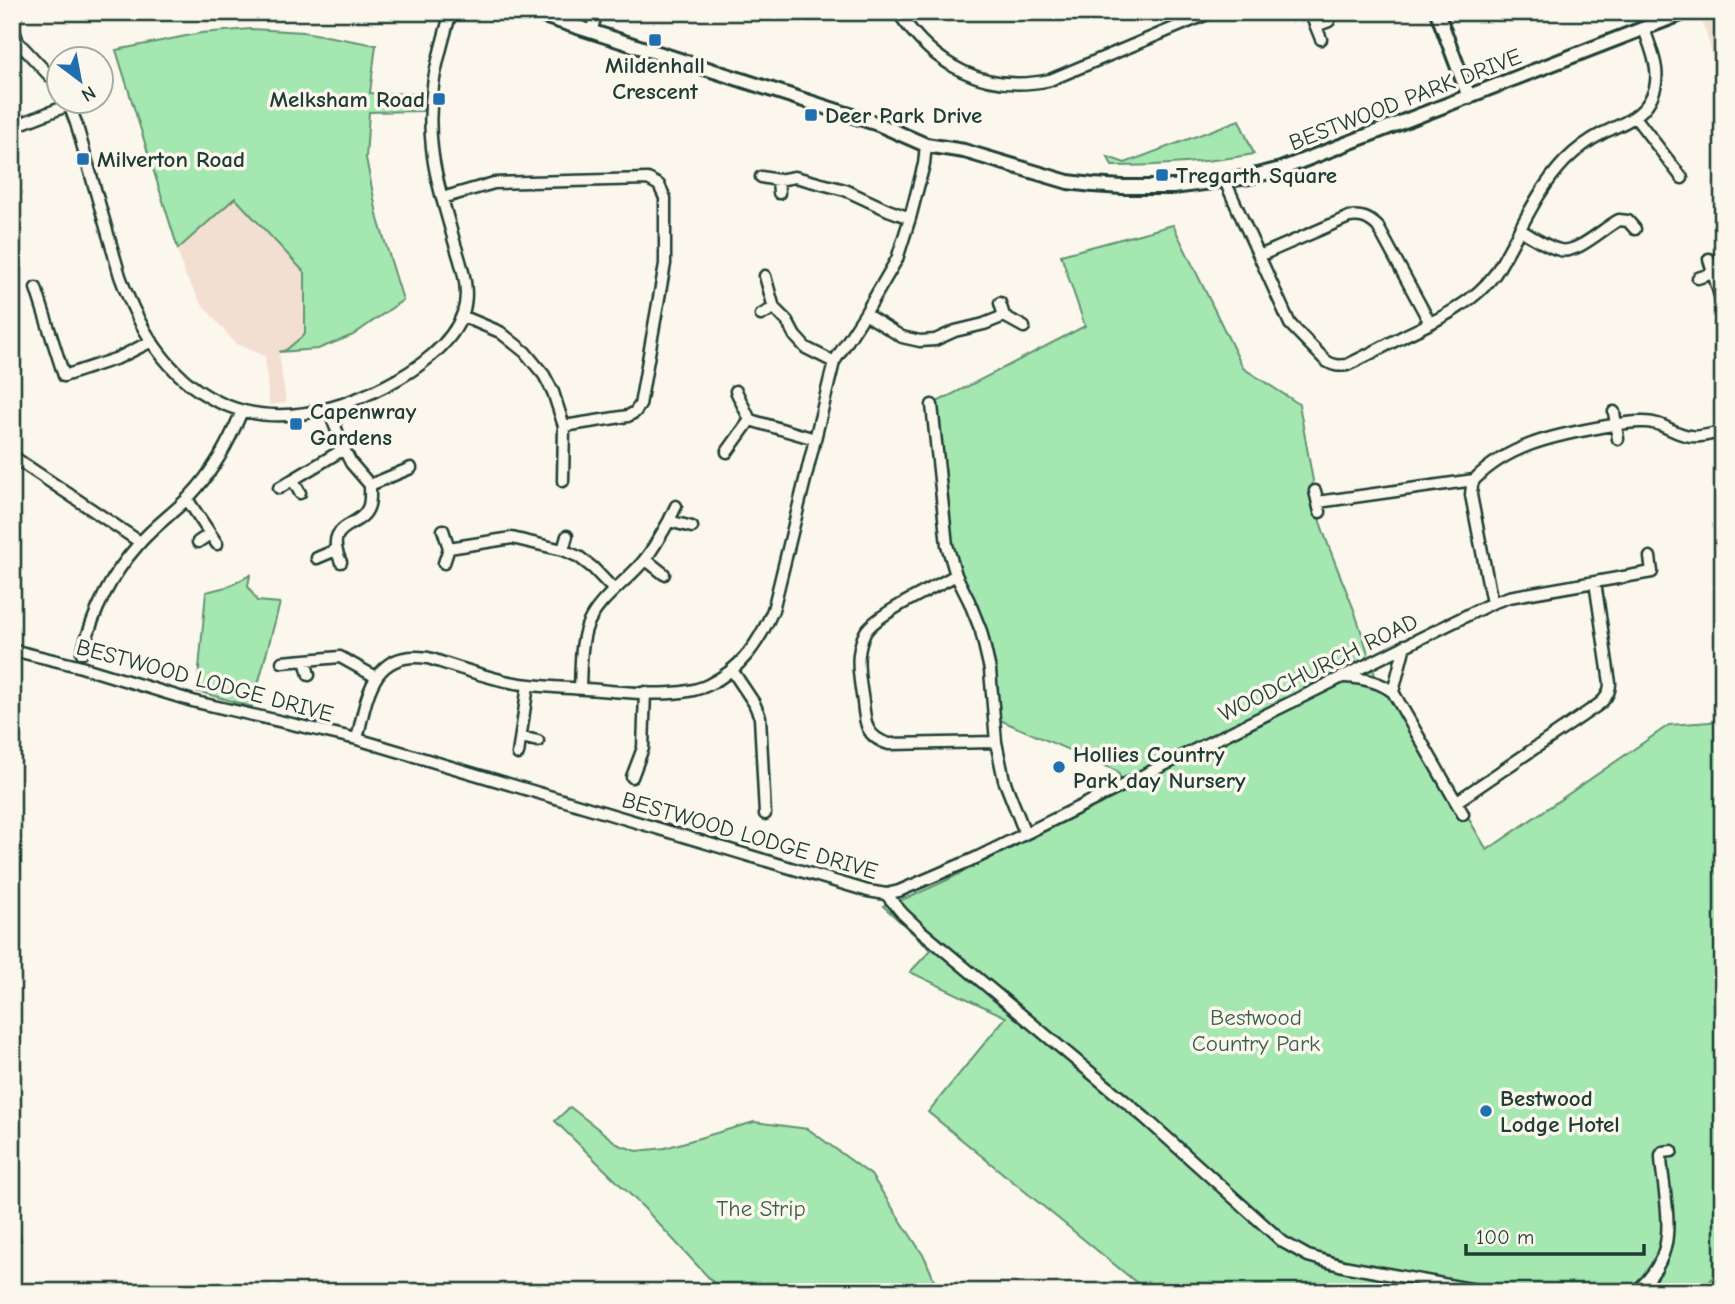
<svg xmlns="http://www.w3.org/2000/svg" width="1735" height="1304" viewBox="0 0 1735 1304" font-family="'Comic Neue',sans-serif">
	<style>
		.built { fill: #f3dfd2 }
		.green { fill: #a5e7b1; stroke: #629272; stroke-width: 2 }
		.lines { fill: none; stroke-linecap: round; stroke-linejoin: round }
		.minor-casing { stroke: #1f3d34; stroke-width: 15 }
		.tertiary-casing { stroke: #1f3d34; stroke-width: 18 }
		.minor { stroke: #fbf7ec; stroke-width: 10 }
		.tertiary { stroke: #fbf7ec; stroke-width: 12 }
		.poi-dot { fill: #1f6fb2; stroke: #fbf7ec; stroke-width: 2.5 }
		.labels { text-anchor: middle; stroke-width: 7; stroke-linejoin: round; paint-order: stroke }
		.poi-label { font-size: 23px; font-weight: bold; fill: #1f3d34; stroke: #fbf7ec; text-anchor: start }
		.street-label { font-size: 23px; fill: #1f3d34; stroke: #fbf7ec }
		.park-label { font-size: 23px; fill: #3a5f4d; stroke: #fbf7ec }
	</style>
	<rect width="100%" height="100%" fill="#fbf7ec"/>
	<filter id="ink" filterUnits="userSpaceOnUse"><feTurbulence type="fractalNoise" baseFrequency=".0143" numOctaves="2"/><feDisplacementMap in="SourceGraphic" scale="14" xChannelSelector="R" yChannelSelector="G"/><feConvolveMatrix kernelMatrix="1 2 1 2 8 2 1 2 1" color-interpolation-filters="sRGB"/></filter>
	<g filter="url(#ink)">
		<path class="built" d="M1723 16V90L1702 20Z
			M251 29 304 32 376 45 371 93 424 94 423 111 369 112 366 158 378 219 403 300 353 335 318 349 279 352 286 403 269 405 265 356 236 344 201 303 185 275 116 51 201 33Z
			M1715 1274 1723 1279V1292H1650Z"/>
		<path class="green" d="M251 29 304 32 376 45 370 93 424 94 423 111 369 112 366 158 378 219 403 300 353 335 318 349 279 352 286 350 305 334V273L235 198 178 249 116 50 201 33Z
			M1239 120 1254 154C1204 163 1163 166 1112 166L1108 157 1125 163Z
			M1173 225 1243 368 1299 404 1313 481C1307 501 1345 586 1354 610 1363 636 1371 662 1379 688L1388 696 1398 711 1462 819 1467 816 1487 850 1669 725 1723 721V1279L1715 1274 1703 1292H1148L928 1112 1006 1017 910 972 931 950 883 906 912 896 945 881 1127 791 1117 771 1000 720 992 652 983 622 955 558 948 520 945 467 935 403 1085 326 1061 255Z
			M250 575 248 586 257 601 280 603 252 707 197 691 206 592 230 586Z
			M570 1107 619 1145 637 1151 665 1148 754 1122 808 1129 871 1175 925 1258 939 1292H722L644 1208 555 1121Z
			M12 1198 21 1241 12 1245Z"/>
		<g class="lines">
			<g class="minor-casing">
				<path id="minor" d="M16 12 13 28 18 42 60 87
					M898 12C934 66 985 94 1050 80L1212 12
					M1310 12 1321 39
					M1316 26 1329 21
					M591 32 597 12
					M68 102 76 123 120 276C167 408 261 450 387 385 416 370 452 345 463 313 471 289 461 264 454 241 446 211 435 179 432 148 426 96 437 61 451 12
					M1635 117 1682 178
					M12 127 69 105
					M761 177 778 180 795 177 845 190 888 210 910 218
					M778 180 779 193
					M1225 181 1290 324 1326 361C1334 366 1339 366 1347 365 1366 356 1385 346 1404 336 1437 320 1473 304 1495 274 1501 265 1506 255 1511 246 1527 216 1541 186 1565 161 1576 150 1589 140 1603 133 1621 124 1640 118 1650 100 1664 76 1652 52 1644 29
					M442 198 494 183 648 179 659 185 665 198V264L640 405 635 412 628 416 564 426
					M1520 230C1532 236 1546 247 1560 250 1578 254 1603 228 1619 220L1628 221 1635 229
					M1259 256 1349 217C1361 215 1369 218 1378 227L1430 323
					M1709 259 1723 306
					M765 276 774 308 787 321 795 336 806 348 834 362
					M1698 278 1713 273
					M36 288 64 376 118 358 152 341
					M1000 303 1004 316 1024 327
					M865 314 902 337 920 341 935 340 955 331 984 324 1004 316
					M761 315 774 308
					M462 316 500 332 525 352 544 375 553 392 564 426 563 481
					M736 391 750 420 815 439
					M932 405 947 545 956 575 969 601 981 631 990 670 996 742 1004 780 1025 833
					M328 408 344 449 351 463 370 485
					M1614 412 1618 439
					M727 452 750 420
					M12 456 140 542
					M293 480 300 493
					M1474 480 1472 485 1471 495 1492 603
					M370 485 411 468
					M279 488 344 449
					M1315 491 1320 512
					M187 499 217 544
					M1318 502 1474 480C1507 446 1552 436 1596 428 1612 425 1629 421 1645 422 1664 422 1674 435 1691 436 1701 438 1712 433 1723 432
					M676 506 669 521 692 527
					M443 530 449 548 444 563
					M198 542 210 534
					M449 548 512 538 563 550 579 557 593 568 614 590
					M563 550 567 536
					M317 558 336 550
					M645 559 664 574
					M341 562C322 522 360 529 368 508 371 502 370 492 370 485
					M956 575C936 587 875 614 865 633 862 639 860 647 859 654 857 669 861 687 863 702 865 724 866 737 889 744L996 742
					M1405 645 1393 692 1463 814
					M12 650 78 666 196 702 357 739 868 891 886 894 903 914 920 930 1145 1118 1283 1242 1308 1256 1343 1266 1487 1292
					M82 653C94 611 109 578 138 545 153 527 172 514 189 497 213 472 228 444 242 411
					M305 660 309 675
					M282 662 340 657 376 677
					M732 670 754 703 760 717 765 814
					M1345 677C1362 678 1379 681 1393 692
					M580 688C581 669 580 648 586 629 596 599 628 582 646 558 655 546 662 533 669 521
					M521 737 538 741
					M357 739C367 698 371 649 428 658 453 666 479 675 505 681 531 687 559 687 585 689 619 691 677 700 708 685 741 669 759 643 773 610L834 362 865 314 897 259 910 218 924 164 926 145
					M518 754 528 685
					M632 777 643 748 645 692
					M1456 802 1598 705C1606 699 1610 693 1610 683L1595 582
					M886 894 899 891 976 858 1492 603 1509 597 1652 572 1650 557
					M1635 1292C1669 1264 1671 1235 1665 1193 1664 1181 1661 1168 1661 1155L1663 1152 1672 1151"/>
			</g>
			<g class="tertiary-casing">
				<path id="tertiary" d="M531 12 878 124 926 145 964 151 1068 182 1093 185 1122 187H1173L1249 177 1281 169 1686 12
					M1437 12 1469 97"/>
			</g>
			<use href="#minor" class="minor"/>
			<use href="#tertiary" class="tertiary"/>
		</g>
	</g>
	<g class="poi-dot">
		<rect x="648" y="33" width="14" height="14" rx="3.5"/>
		<rect x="432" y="92" width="14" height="14" rx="3.5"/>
		<rect x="804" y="108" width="14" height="14" rx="3.5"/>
		<rect x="76" y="152" width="14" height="14" rx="3.5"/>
		<rect x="1155" y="168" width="14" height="14" rx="3.5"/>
		<rect x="289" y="417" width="14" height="14" rx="3.5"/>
		<circle cx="1059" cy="767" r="7"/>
		<circle cx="1486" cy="1111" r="7"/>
	</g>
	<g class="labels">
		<g class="poi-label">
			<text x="655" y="73" text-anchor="middle">Mildenhall<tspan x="655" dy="26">Crescent</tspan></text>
			<text x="425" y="107" text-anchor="end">Melksham Road</text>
			<text x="825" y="123">Deer Park Drive</text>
			<text x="97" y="167">Milverton Road</text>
			<text x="1176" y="183">Tregarth Square</text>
			<text x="310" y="419">Capenwray<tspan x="310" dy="26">Gardens</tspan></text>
			<text x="1073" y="762">Hollies Country<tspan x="1073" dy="26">Park day Nursery</tspan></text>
			<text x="1500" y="1106">Bestwood<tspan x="1500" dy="26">Lodge Hotel</tspan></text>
		</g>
		<g class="street-label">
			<text transform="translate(1405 99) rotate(-21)" y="8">BESTWOOD PARK DRIVE</text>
			<text transform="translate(1318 667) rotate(-26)" y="8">WOODCHURCH ROAD</text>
			<text transform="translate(205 680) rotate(15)" y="8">BESTWOOD LODGE DRIVE</text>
			<text transform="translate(750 835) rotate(16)" y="8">BESTWOOD LODGE DRIVE</text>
		</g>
		<g class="park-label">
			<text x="1256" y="1025">Bestwood<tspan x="1256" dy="26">Country Park</tspan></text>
			<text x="761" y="1216">The Strip</text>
		</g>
	</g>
	<rect width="1735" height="1304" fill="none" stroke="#fbf7ec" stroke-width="42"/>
	<rect x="21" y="21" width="1693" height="1262" fill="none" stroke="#1f3d34" stroke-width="2.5" filter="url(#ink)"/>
	<g transform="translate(80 80) rotate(148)"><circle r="33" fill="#fbf7ec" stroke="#a3ada2" stroke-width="2"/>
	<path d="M0-5L12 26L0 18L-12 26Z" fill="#1f6fb2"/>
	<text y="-10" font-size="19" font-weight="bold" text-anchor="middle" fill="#1f3d34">N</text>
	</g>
	<path d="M1466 1244v10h178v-10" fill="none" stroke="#1f3d34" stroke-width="3.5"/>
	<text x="1476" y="1244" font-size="21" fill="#1f3d34" stroke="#fbf7ec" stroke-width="5" paint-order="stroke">100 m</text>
</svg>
